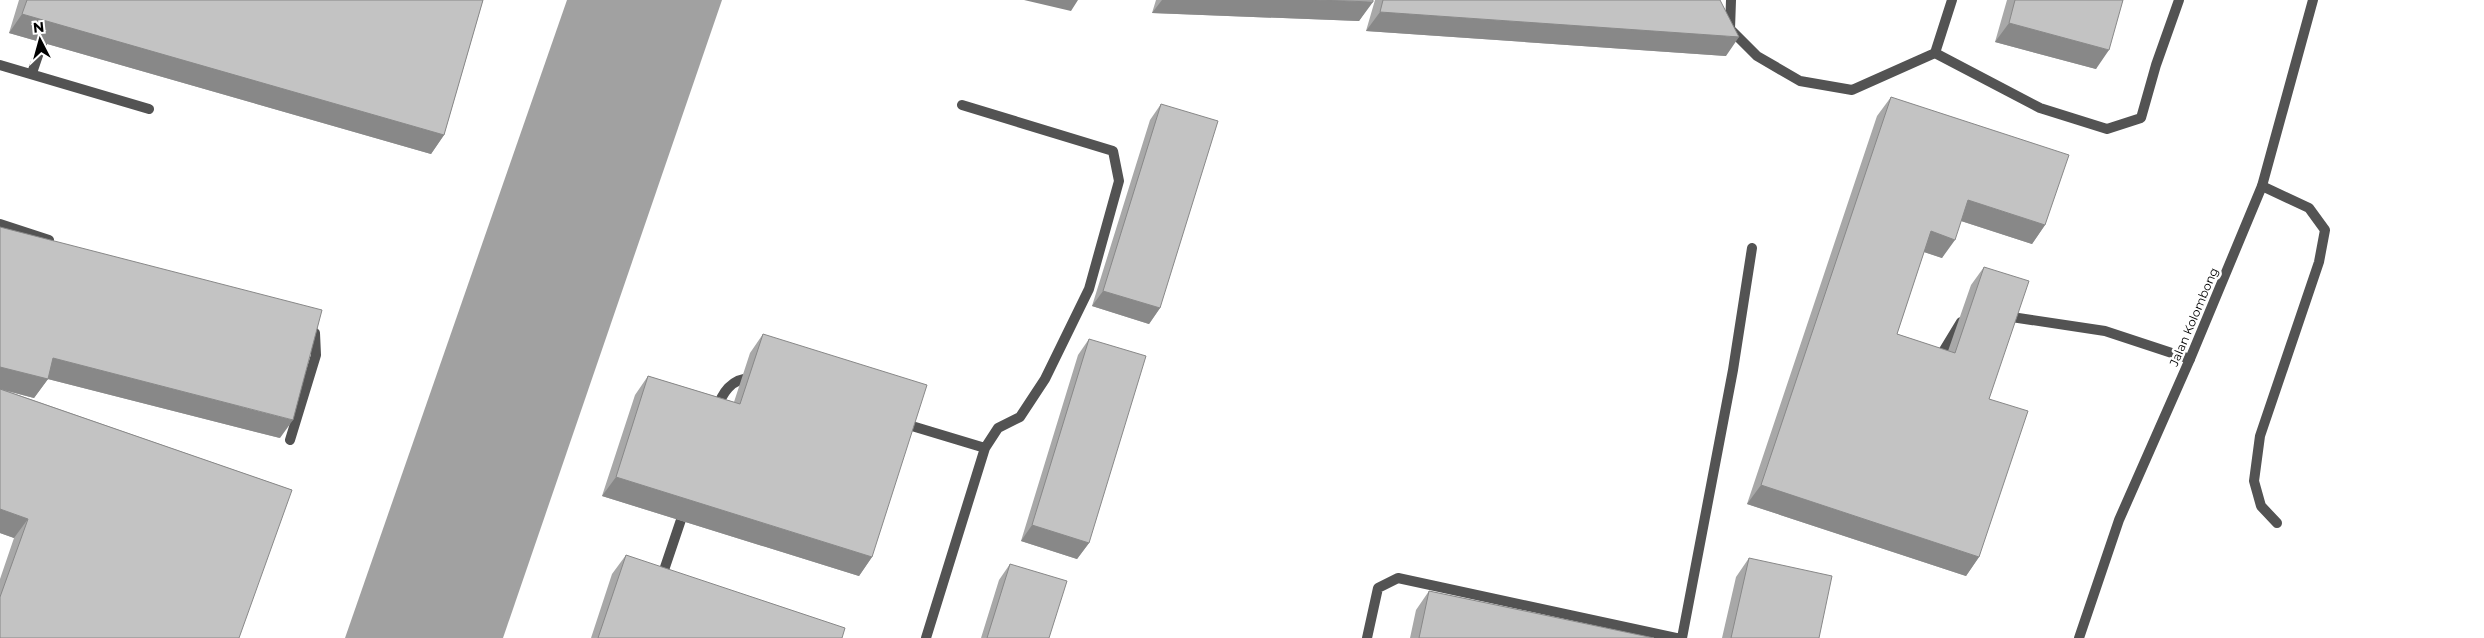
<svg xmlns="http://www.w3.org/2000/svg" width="2484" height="638" viewBox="0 0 2484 638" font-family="Montserrat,sans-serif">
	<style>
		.water { fill: #a1a1a1 }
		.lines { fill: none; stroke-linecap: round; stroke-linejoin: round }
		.service { stroke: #535353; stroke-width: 10 }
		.tertiary { stroke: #535353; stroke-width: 10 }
		.wall { fill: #a8a8a8 }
		.shaded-wall { fill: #888 }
		.building { fill: #c3c3c3; stroke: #888 }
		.labels { text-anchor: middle; stroke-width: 5; stroke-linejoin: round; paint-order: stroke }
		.street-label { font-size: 12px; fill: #000; stroke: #fff }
	</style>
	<rect width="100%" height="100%" fill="#fff"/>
	<path class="water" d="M567 0H722L503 638H345Z"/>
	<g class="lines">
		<path class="service" d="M1731 0 1730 29 1757 56 1800 81 1852 90 1935 53
			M1935 53 2040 108 2107 129 2141 118 2156 65 2179 0
			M1935 53 1952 0
			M0 65 149 109
			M32 73 47 29
			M2262 186 2309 208 2325 230 2319 262 2260 436 2254 481 2261 506 2277 523
			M0 224 49 240
			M2005 316 2105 331 2190 359
			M1940 362 1944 350 1961 322
			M716 411C722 393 731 378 752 378
			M902 423 985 448
			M290 440 316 355 315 333 307 326
			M661 579 685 508
			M926 638 985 448 998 428 1020 417 1045 379 1089 289 1119 181 1113 151 962 105
			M1367 638 1378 588 1398 578 1676 638
			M1682 638 1733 370 1752 248"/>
		<path class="tertiary" d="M2079 638 2119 520 2190 359 2262 186 2313 0"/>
	</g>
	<path class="wall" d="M19 0H483L444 135 431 154 9 33Z
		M1156 0H1373L1359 21 1152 13Z
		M1375 0H1720L1726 56 1366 31Z
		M2007 0H2123L2096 69 1995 42Z
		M1891 97 2045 225 2032 244 1961 221 1942 258 1924 252 1897 334 1948 351 1971 285 1984 267 1989 399 1979 557 1966 576 1747 504 1877 116Z
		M1161 104 1160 308 1149 324 1092 306 1150 120Z
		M0 227 280 438 48 379 34 398 7 391 292 490 0 638V579L14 538 0 533Z
		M763 334 872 557 859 576 602 496 635 395 648 376 734 402 750 353Z
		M1089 339V543L1077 559 1021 541 1078 355Z
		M626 555 842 638H591L612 574Z
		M1749 558 1819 638H1722L1736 577Z
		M1010 564 1049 638H981L999 580Z
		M1429 591 1654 638H1410L1416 610Z"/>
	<path class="shaded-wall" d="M1024 0H1078L1071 11Z
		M1162 0H1315L1373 2 1359 21 1152 13Z
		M1380 12 1739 37 1726 56 1366 31Z
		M22 14 444 135 431 154 9 33Z
		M2009 23 2109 50 2096 69 1995 42Z
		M1968 200 2045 225 2032 244 1955 219Z
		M1931 231 1955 240 1942 258 1918 250Z
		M1103 291 1160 308 1149 324 1092 306Z
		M53 358 293 420 280 438 40 377Z
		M0 367 48 379 34 398 0 389Z
		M616 477 872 557 859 576 602 496Z
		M1761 485 1979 557 1966 576 1747 504Z
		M0 509 28 519 14 538 0 533Z
		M1032 525 1089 543 1077 559 1021 541Z"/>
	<path class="building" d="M27 0H483L444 135 22 14Z
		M1315 0H1373V2Z
		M1383 0H1720L1739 37 1380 12Z
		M2015 0H2123L2109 50 2009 23Z
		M1891 97 2069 155 2045 225 1968 200 1955 240 1931 231 1897 334 1955 353 1984 267 2029 281 1989 399 2028 411 1979 557 1761 485Z
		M1161 104 1218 121 1160 308 1103 291Z
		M0 227 322 310 293 420 53 358 48 379 0 367Z
		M763 334 927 385 872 557 616 477 648 376 740 404Z
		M1089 339 1146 356 1089 543 1032 525Z
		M0 389 292 490 239 638H0V597L28 519 0 509Z
		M626 555 845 628 842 638H598Z
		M1749 558 1832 576 1819 638H1731Z
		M1010 564 1067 581 1049 638H987Z
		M1429 591 1654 638H1419Z"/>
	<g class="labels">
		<g class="street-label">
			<text transform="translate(2194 317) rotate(-67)" y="4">Jalan Kolombong</text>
		</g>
	</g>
	<g transform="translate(40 40) rotate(354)" stroke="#ffffff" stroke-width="4" paint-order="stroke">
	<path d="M0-4L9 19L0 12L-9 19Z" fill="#000000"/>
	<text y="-8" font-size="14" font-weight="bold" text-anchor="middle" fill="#000000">N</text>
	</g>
</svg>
